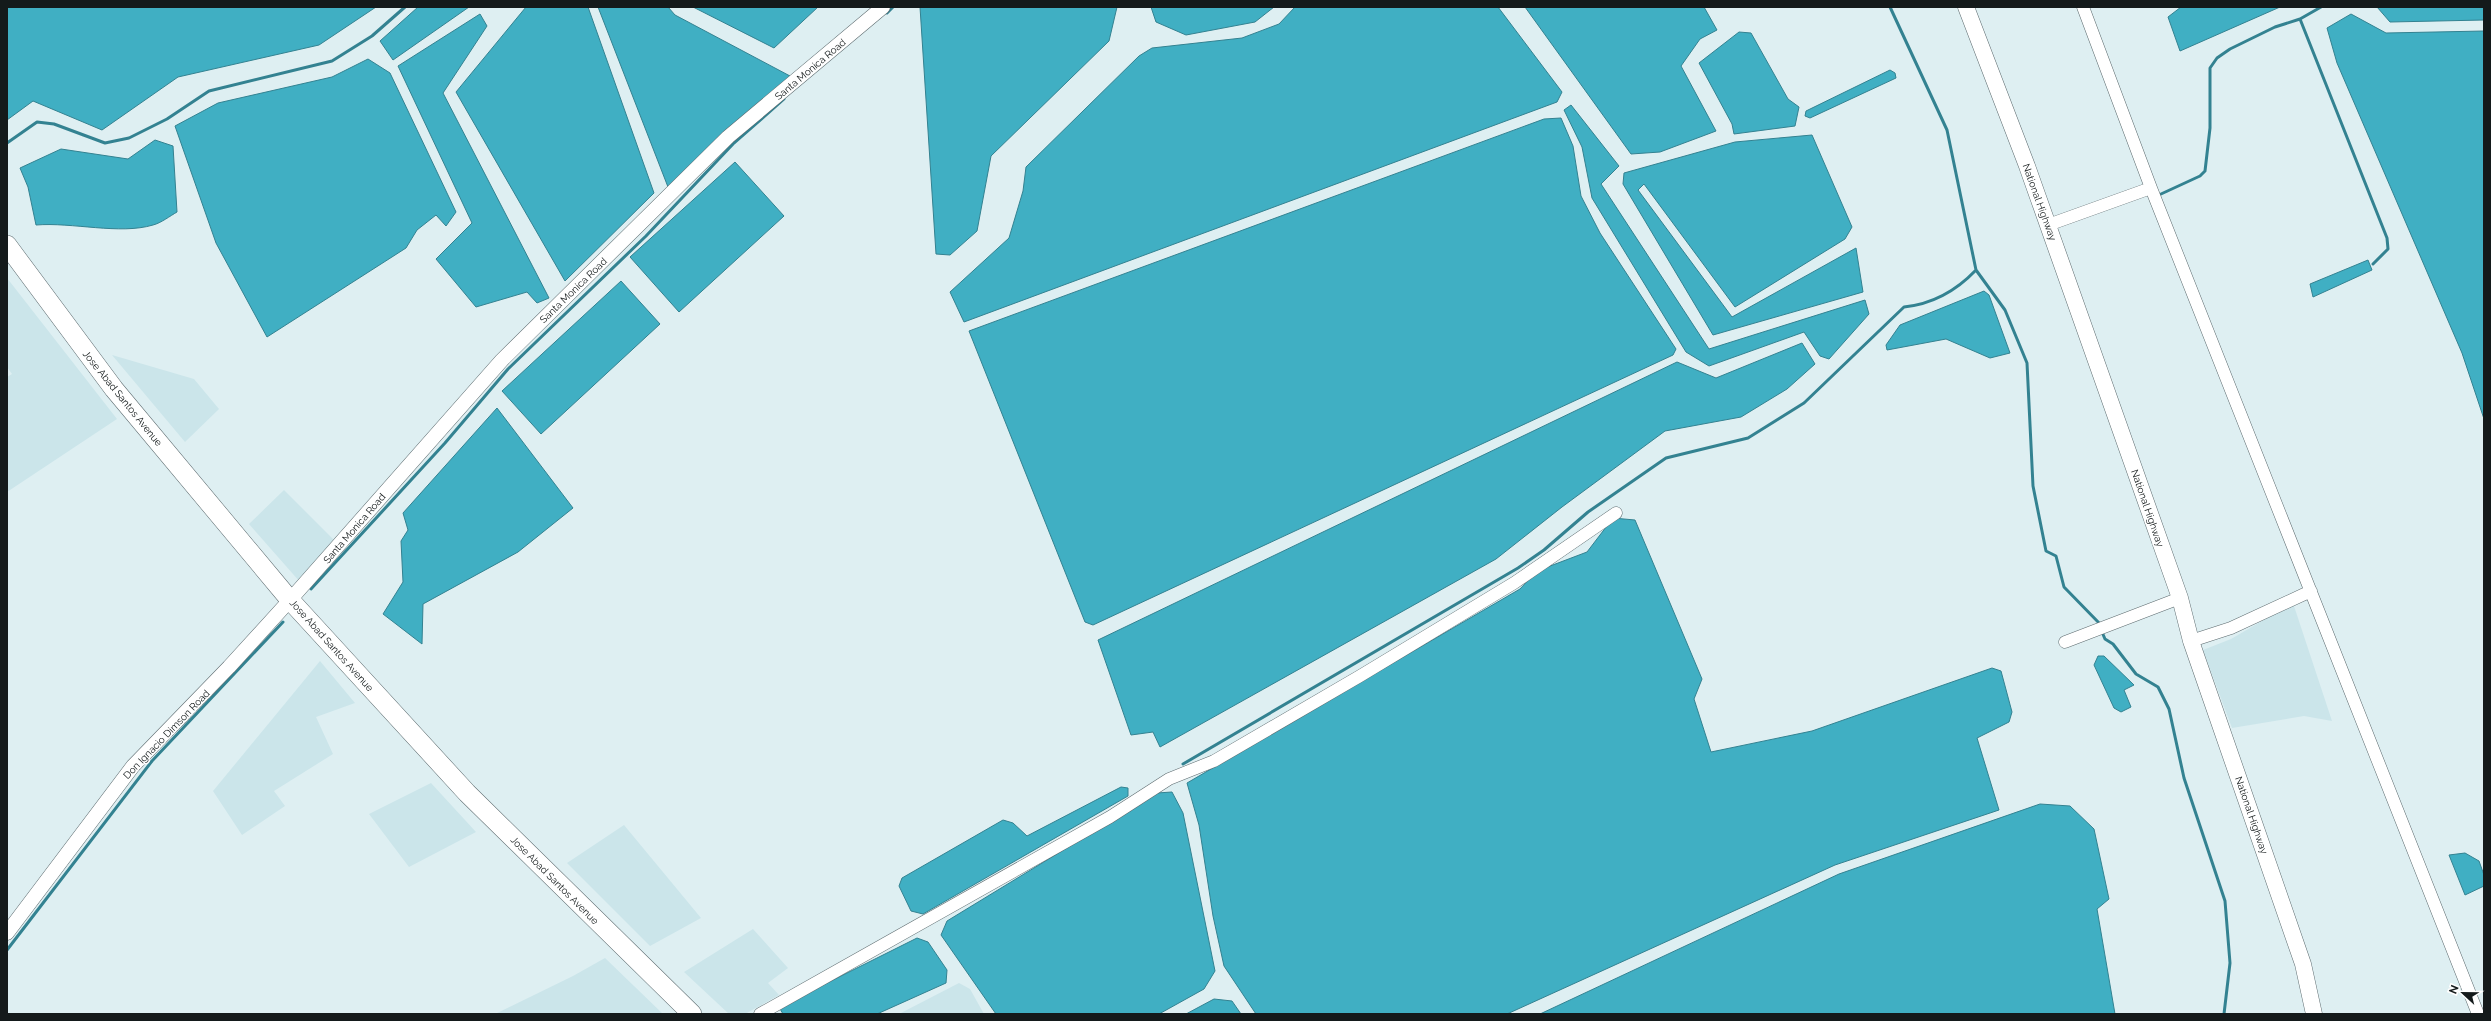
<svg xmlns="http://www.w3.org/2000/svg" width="2491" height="1021" viewBox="0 0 2491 1021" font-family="Raleway,sans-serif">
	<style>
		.built { fill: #cbe5ea }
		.water { fill: #40afc3; stroke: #338291 }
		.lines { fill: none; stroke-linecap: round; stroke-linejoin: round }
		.stream { stroke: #338291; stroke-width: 3 }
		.minor-casing { stroke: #5d6b6f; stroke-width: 13 }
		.tertiary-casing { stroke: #5d6b6f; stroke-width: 15 }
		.secondary-casing { stroke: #5d6b6f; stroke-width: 17 }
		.trunk-casing { stroke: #5d6b6f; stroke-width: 20 }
		.minor { stroke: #fff; stroke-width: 12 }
		.tertiary { stroke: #fff; stroke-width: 14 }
		.secondary { stroke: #fff; stroke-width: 16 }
		.trunk { stroke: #fff; stroke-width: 19 }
		.labels { text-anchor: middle; stroke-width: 3; stroke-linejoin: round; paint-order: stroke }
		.street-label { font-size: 10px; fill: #141a1b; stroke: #fff }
	</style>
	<rect width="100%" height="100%" fill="#deeff2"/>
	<path class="built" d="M7 278 117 419 7 492V377L12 374 7 367Z
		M112 355 194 379 219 409 185 442Z
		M284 490 336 542 300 582 249 524Z
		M2293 603 2332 721 2304 716 2232 728 2203 650 2231 639Z
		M320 661 355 703 316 717 333 754 274 791 285 806 242 835 213 791Z
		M431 783 476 832 409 867 369 814Z
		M624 825 701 918 650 946 567 863Z
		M753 929 788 968 768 983 779 995 745 1014H729L684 972Z
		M605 958 663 1014H495L573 976Z
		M959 983 970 989 984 1014H899Z"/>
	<path class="water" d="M7 7H376L319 45 178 77 102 130 33 101 7 120Z
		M418 7H469L393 60 380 41Z
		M526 7H588L654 193 565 281 456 92Z
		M598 7H668L675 15 790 76 668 187Z
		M693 7H818L774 48Z
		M920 7H1117L1109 41 991 156 977 231 950 255 936 254Z
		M1151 7H1274L1255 22 1186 35 1156 22Z
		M1295 7H1498L1562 92 1557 102 964 322 950 292 1009 238 1023 191 1026 167 1139 56 1152 48 1242 38 1279 24Z
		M1525 7H1704L1717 30 1700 39 1681 66 1716 131 1660 152 1631 154Z
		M2181 7H2280L2180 51 2168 17Z
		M2377 7H2484V20L2390 22Z
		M480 14 487 26 443 93 549 298 537 303 527 292 476 307 436 259 472 223 398 66Z
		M2351 14 2386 33 2484 31V419L2462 353 2337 63 2327 28Z
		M1739 32 1751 33 1788 99 1799 107 1795 126 1734 134 1732 124 1699 63Z
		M368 59 390 73 456 212 446 226 436 215 417 230 406 248 267 337 216 243 175 126 218 103 332 77Z
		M1890 70 1895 73 1896 78 1810 118 1805 116 1806 111Z
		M1571 105 1619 166 1601 184 1709 349 1865 300 1869 314 1829 359 1820 356 1804 332 1709 366 1686 352 1592 198 1582 147 1564 110Z
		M1561 118 1573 146 1581 196 1600 233 1676 349 1673 355 1093 625 1085 622 969 331 1544 119Z
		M1812 135 1852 227 1845 239 1735 307 1644 184 1638 190 1732 317 1856 248 1863 292 1713 335 1623 184 1624 173 1735 142Z
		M155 140 173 146 177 212C170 216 161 223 153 225 120 235 72 222 36 225L28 187 20 168 61 149 128 159Z
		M735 162 784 216 679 312 630 257Z
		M2368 260 2372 270 2313 297 2310 284Z
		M621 281 660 324 541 434 502 391Z
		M1984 291 1989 295 2010 353 1990 358 1946 339 1887 350 1886 345 1900 325Z
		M1802 343 1815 364 1787 389 1741 417 1665 431 1562 507 1496 559 1160 747 1153 732 1131 735 1098 640 1677 362 1716 378Z
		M497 408 573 508 518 552 423 604 422 644 383 614 403 582 401 541 408 530 403 513Z
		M1613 518 1635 520 1702 679 1694 699 1711 752 1812 731 1992 668 2001 671 2012 712 2009 722 1977 738 1999 810 1835 865 1507 1014H1256L1224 966 1213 916 1199 825 1187 783 1520 589 1537 571 1587 552Z
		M2098 656H2104L2134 685 2124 690 2131 707 2121 712 2114 708 2094 665Z
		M1121 787 1128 788V796L923 914 911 911 899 886 902 878 1003 820 1013 823 1027 836Z
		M1172 792 1183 813 1215 971 1204 989 1159 1014H996L941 935 947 921 1157 793Z
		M2040 804 2070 806 2094 829 2109 899 2097 909 2115 1014H1540L1839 874Z
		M2465 853 2479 861 2484 875V886L2465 895 2449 855Z
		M917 938 928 942 947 970 946 983 877 1014H783L779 1007Z
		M1214 999 1232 1001 1241 1014H1186Z"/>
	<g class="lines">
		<path class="stream" d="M1890 7 1947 130 1976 270 2005 310 2027 363 2033 486 2046 551 2056 556 2064 587 2101 625
			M887 13 893 7
			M2300 19 2387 238 2388 249 2373 264
			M7 143 37 122 54 124 105 143 129 138 167 119 209 91 332 61 372 36 405 7
			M2161 194 2200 176 2205 171 2210 128V68L2217 58 2230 49 2275 27 2300 19 2321 7
			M311 589 445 443 508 369 646 236 733 144 784 99
			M2102 632 2105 639 2113 644 2136 674 2158 687 2169 709 2184 778 2225 901 2230 963 2224 1014
			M1183 764 1518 568 1544 550 1588 512 1666 458 1748 438 1804 403 1904 307C1933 304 1956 291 1976 270
			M7 950 152 761 283 622"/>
		<g class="minor-casing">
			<path id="minor" d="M2083 7 2151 188 2478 1014
				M2048 225 2151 188
				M2191 641 2231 628 2311 591
				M2065 642 2180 598
				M760 1014 1110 817 1169 779 1214 761 1360 676 1514 583 1616 513"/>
		</g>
		<g class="tertiary-casing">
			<path id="tertiary" d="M7 933 133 766 229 667 290 600 502 360 728 137 883 7"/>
		</g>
		<g class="secondary-casing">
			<path id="secondary" d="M1966 7 2027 166 2180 598 2191 641 2303 964 2314 1014"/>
		</g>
		<g class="trunk-casing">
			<path id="trunk" d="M7 245 114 389 290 600 467 793 692 1014"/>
		</g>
		<use href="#minor" class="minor"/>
		<use href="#tertiary" class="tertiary"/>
		<use href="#secondary" class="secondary"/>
		<use href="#trunk" class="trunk"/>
	</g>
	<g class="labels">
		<g class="street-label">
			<text transform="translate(810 69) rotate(-40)" y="4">Santa Monica Road</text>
			<text transform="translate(2040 202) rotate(70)" y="4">National Highway</text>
			<text transform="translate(573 290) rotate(-44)" y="4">Santa Monica Road</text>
			<text transform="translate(123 398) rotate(51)" y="4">Jose Abad Santos Avenue</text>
			<text transform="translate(2148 508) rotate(71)" y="4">National Highway</text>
			<text transform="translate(354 528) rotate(-49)" y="4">Santa Monica Road</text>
			<text transform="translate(332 645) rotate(48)" y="4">Jose Abad Santos Avenue</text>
			<text transform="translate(166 734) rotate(-46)" y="4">Don Ignacio Dimson Road</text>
			<text transform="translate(2252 815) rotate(71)" y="4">National Highway</text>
			<text transform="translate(555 880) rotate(45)" y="4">Jose Abad Santos Avenue</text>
		</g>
	</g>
	<rect width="2491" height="1021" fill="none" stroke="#141a1b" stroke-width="16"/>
	<g transform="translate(2463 993) rotate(292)" stroke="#ffffff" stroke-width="3" paint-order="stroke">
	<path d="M0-3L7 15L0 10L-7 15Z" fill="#141a1b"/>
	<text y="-6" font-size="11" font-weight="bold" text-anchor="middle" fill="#141a1b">N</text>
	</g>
</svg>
